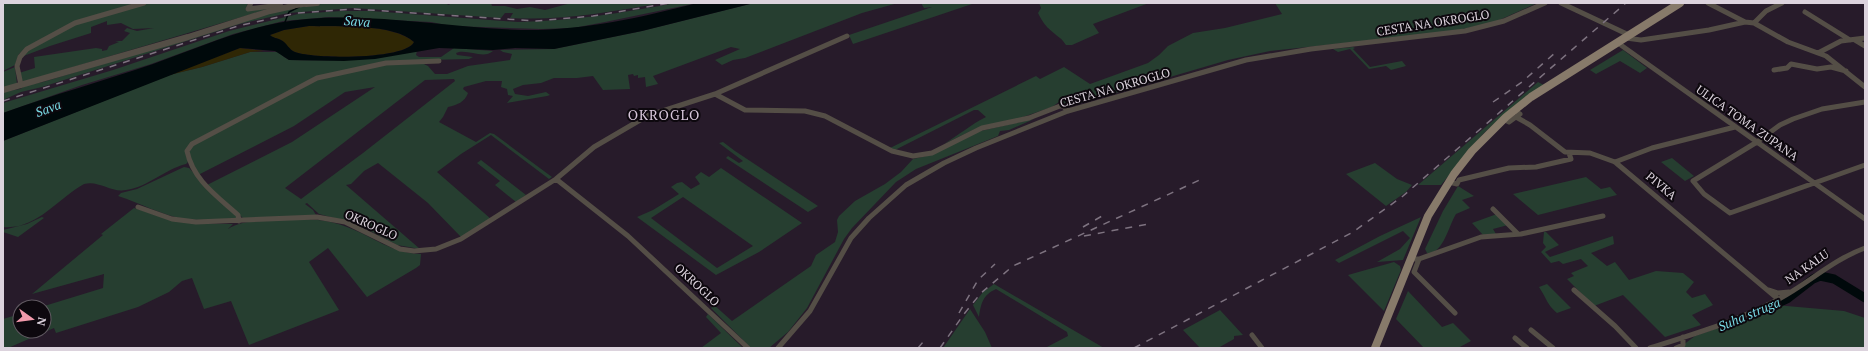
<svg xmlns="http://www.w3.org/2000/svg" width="1868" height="351" viewBox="0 0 1868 351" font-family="'PT Serif',serif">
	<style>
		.green { fill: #263e30; fill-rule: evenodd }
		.sand { fill: #2f2705 }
		.water { fill: #00090b; fill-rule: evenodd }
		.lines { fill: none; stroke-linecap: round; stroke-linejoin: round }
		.stream { stroke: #00090b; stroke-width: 1.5 }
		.river { stroke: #00090b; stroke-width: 9 }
		.minor { stroke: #544e46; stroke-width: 5 }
		.tertiary { stroke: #544e46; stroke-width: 6 }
		.primary { stroke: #877a6a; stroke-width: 8 }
		.rail { stroke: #7e7380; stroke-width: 1.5; stroke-dasharray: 7 7; stroke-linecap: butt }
		.labels { text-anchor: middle; stroke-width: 4; stroke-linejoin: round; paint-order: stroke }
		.street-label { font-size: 12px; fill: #dcd3dd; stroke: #0d080e }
		.water-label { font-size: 13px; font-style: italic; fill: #79dbe6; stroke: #0d080e }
		.quarter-label { font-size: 14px; letter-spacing: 1px; fill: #d6c5d9; stroke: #0d080e }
	</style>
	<rect width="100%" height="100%" fill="#271b2a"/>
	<path class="green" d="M3 3H248L245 10 275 7 23 82 19 73 35 68 34 57 96 48 102 49V51L107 50 109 46 119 42 115 41H122L130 33 124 31 127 28 137 31 154 28 133 29 121 23 107 25V21L91 27V33L50 46 21 57 25 49 19 54 15 65 3 71Z
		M328 3H444L449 5 451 3H491L492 6H505L517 9 530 7 545 10 571 3H661C611 12 560 21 510 18L513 13H505L501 18 354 8 288 13 240 24 42 87 21 92 3 100V92L20 89 27 85 43 82 280 10Z
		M675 3H697L605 22 573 28 541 29 451 26 431 22 329 17 283 21 233 34 151 64 82 85 3 113V103L113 70 229 31 298 14 341 11H371L518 22C571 21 622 13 675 3Z
		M754 3H898L862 13 745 58 733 60 722 65 715 60 740 49 731 47 653 76 658 84 646 87 645 77 638 78V75L634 76 633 74 628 75 630 89 603 90 593 76 577 78H554L541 83 523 85 513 89 515 94 528 96 546 92 550 95 547 96 507 103 513 96 508 95 507 89 501 87 502 81H486L464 87 463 89 468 93C465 102 457 105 448 107L443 117 439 122 476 142 490 133 494 134 552 177 549 179 491 135 461 154 437 172 491 219 461 237 428 203 378 163 364 171 351 184 346 185 420 249 397 245 357 224 319 214 307 203 305 204 313 210 316 215 244 219 207 185 292 142 375 87 345 92 294 126 198 175 189 155V145L185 151 188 162 186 164C165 169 148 187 126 190 111 193 99 180 84 184 58 198 37 230 3 227V141L169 75 202 67 250 52H279L284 57 289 60C335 61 372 60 417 51L416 55 419 57H441L454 48 493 51C484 59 470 50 459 52L456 53 457 55 473 57 469 59 427 60 422 63 428 66 435 74H447L468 66 510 60 512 54 503 52 500 50 554 49 642 31ZM454 79 455 81 363 153 301 199 285 188 425 80Z
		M921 3H975L853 44 849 35 932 7 924 8Z
		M1039 3H1149L1093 24 1099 33 1072 45H1066C1064 43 1063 40 1060 38 1049 29 1045 27 1038 13L1041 8Z
		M1275 3H1537L1495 22 1449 32 1270 51 1228 60 1078 104 1071 105 1059 102 1052 107 1020 118 975 129 944 144C959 135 970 125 986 117L978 110H974L895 150 890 148 1036 76 1040 79 1064 67 1090 84 1148 63 1159 55 1168 46 1193 33 1225 28 1282 14Z
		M1353 47 1355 48 1353 49 1370 67 1402 61 1406 66 1391 70 1386 66 1369 69 1350 49 1338 52 1333 49Z
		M1623 50 1647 68 1640 73 1620 61 1596 74 1590 70Z
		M15 67 17 84 3 88V72Z
		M1538 82 1544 85 1499 119 1483 134 1441 185H1418Z
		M1034 119 1009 130 1000 131 998 136 916 169 896 182 852 228 844 239 807 308 788 332 769 348 750 347 711 308 714 305 732 321 811 266 816 255 835 242 838 232 837 220 839 216 855 201 885 184 901 172 913 159 931 155 976 132Z
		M723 142 735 151 818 206 808 212 726 158 728 156 739 163 743 161 719 143Z
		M1672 158 1694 176 1685 181 1661 162Z
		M481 160 526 195 516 202 495 185 500 181 477 163Z
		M1375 163 1397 179 1412 185 1406 192 1386 206 1346 174Z
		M184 167 189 168 192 171 236 216V218C218 220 202 221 185 219 161 215 140 203 118 196L121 193 137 189Z
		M721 168 802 223 759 252 716 275 637 217 653 210 679 194 671 187 677 183 682 182 691 189 700 184 695 177 701 172 709 177ZM683 197 753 246 717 268 651 218Z
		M1586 177 1601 189 1610 187 1617 195 1538 215 1513 194Z
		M1458 186 1474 196 1462 200 1470 208 1456 214C1449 225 1443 255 1427 253L1425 249 1443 211Z
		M134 208 186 223 233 224 228 229C241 221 254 222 269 220 296 218 321 217 347 227 374 237 391 253 421 254L420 265 416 268 367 297 328 248 309 262 339 310 249 345 231 301 204 309 192 278 182 281 169 292 138 307 56 333 54 328 8 348H3V319L20 314V331H44V307H41L103 288 104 274 32 294 103 235 101 234Z
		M1497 214 1508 225 1493 229 1496 234 1483 235 1472 223Z
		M42 217 44 218 18 237 3 232V230L27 224Z
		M1421 217 1403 260 1377 262 1400 249 1410 238 1403 231 1339 263 1335 260 1380 236Z
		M1544 232H1546L1559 245 1545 252 1550 257 1613 236 1614 244 1591 253 1607 266 1615 262 1629 280 1656 271 1683 273 1694 282 1686 292 1692 298 1705 294 1713 305 1692 315 1701 325 1665 337 1623 295 1594 306 1567 279 1574 276 1571 273 1588 266 1581 259 1563 264 1559 261 1551 263 1541 252 1546 247 1543 243Z
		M1394 262 1400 266 1401 270 1384 311 1348 275Z
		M994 284 1104 348H1045L1068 336 1067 332 996 289C983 295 981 303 979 317L973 305 983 292Z
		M1547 284 1571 308 1557 313C1546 303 1547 299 1539 287Z
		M1408 291 1442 327 1453 323 1471 341 1458 348H1424L1396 319Z
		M1775 305 1844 311 1865 318V348H1679L1695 336 1755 315Z
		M970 309 985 332 992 348H943Z
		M1220 310 1243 335 1234 336V339L1218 348H1200L1183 330Z
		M708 314 743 348H701L721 333 706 317Z"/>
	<path class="sand" d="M309 26C337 27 392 23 414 42 405 60 313 59 295 52 289 50 286 43 281 40 277 38 273 38 270 35L284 30Z
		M240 48 264 51 250 52 202 67 169 75Z"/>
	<path class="water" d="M697 3H754L642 31 554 49 515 48 493 50 439 48 375 59 344 61 289 60 275 51 240 48 3 141V113C52 95 103 81 153 64 203 46 253 23 307 19 378 13 449 28 521 30 580 31 640 18 697 3ZM309 26C336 27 394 23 414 42 406 60 313 59 295 52 289 50 287 43 281 40 277 38 273 38 270 35L284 30Z"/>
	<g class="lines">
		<path class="stream" d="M285 22 289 12 299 7"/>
		<path class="river" d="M1753 314 1787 299 1813 279 1820 276 1834 279 1865 298"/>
		<path class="minor" d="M251 3 248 9 280 5 282 7
			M1561 3 1629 35
			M1708 3 1745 22 1754 23 1788 42 1826 56 1865 87
			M293 6 306 4
			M1805 12 1850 40
			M1754 23 1766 11 1782 3
			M1626 38 1641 40 1709 30 1745 22
			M1855 40 1865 46
			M1618 43 1865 219
			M1818 53 1841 41 1865 38
			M1774 70 1787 68 1791 64 1817 69 1831 67 1846 71
			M21 85 17 66 20 57 27 49 75 23 144 3
			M715 94 847 36
			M1865 102 1822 109 1793 119 1780 125 1757 142 1693 181 1704 194 1730 213 1865 165
			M1516 117 1530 125 1565 152 1590 153 1615 162 1778 299
			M1503 119 1509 122 1520 114 1514 110
			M1615 162 1652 148 1735 127
			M556 179 594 147 647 116 715 94 745 110 805 111 825 116 892 151 913 156 932 153 982 128 1029 118 1060 106H1063L1068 111
			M1449 182 1457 184 1459 180 1509 168 1536 167 1571 159 1569 153
			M138 207 172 219 196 222 317 217 345 222 400 249 414 251 436 249 461 239 556 179 628 236 748 348
			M1493 209 1518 234
			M239 221 238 215C217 196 193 180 187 151L192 144 317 78 386 63 439 61
			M1410 259H1419L1481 237 1521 234 1603 216
			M1419 259 1414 272 1455 313
			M1574 290 1615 326 1636 348
			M1769 290 1778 293 1789 292
			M1531 330 1553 348
			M1252 335 1262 348
			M1515 338 1527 348
			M778 348 810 311 851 238 869 218 906 185 944 163 976 148 1068 111 1246 60 1311 49 1465 31 1504 21 1545 3
			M1650 348C1694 334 1738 321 1779 299 1809 283 1832 260 1865 248
			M1676 348 1683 345V337"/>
		<path class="tertiary" d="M306 4 317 3
			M3 90 188 37 270 11 293 6"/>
		<path class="primary" d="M1375 348 1428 216 1454 174 1472 151 1506 117 1531 97 1680 3"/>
		<path class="rail" d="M3 101 238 26 297 13 354 9 536 21 593 16 670 3
			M1493 102 1522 82 1556 52
			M1083 227 1102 216
			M1084 236 1148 224
			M959 313 978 280 995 264
			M918 348 923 342
			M940 348 964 314 981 293 1013 266 1204 178
			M1134 348 1353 232 1403 196 1626 3"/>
	</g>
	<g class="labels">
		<g class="street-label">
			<text transform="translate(1433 23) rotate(-9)" y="4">CESTA NA OKROGLO</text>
			<text transform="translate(1115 88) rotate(-16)" y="4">CESTA NA OKROGLO</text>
			<text transform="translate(1747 123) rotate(35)" y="4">ULICA TOMA ZUPANA</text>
			<text transform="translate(1661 186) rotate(40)" y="4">PIVKA</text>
			<text transform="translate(371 225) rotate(24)" y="4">OKROGLO</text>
			<text transform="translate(1807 267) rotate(-35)" y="4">NA KALU</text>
			<text transform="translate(697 285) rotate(43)" y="4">OKROGLO</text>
		</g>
		<g class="water-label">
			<text transform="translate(357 21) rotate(4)" y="5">Sava</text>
			<text transform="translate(48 108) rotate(-20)" y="5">Sava</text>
			<text transform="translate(1749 314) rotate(-23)" y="5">Suha struga</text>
		</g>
		<g class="quarter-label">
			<text x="664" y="120">OKROGLO</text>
		</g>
	</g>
	<rect width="1868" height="351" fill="none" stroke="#dcd3dd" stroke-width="8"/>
	<g transform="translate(32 319) rotate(104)"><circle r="19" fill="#0d080e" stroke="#605961"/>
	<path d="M0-3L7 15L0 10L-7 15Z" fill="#f39aac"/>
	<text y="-6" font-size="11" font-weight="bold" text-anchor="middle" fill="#dcd3dd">N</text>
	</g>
</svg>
